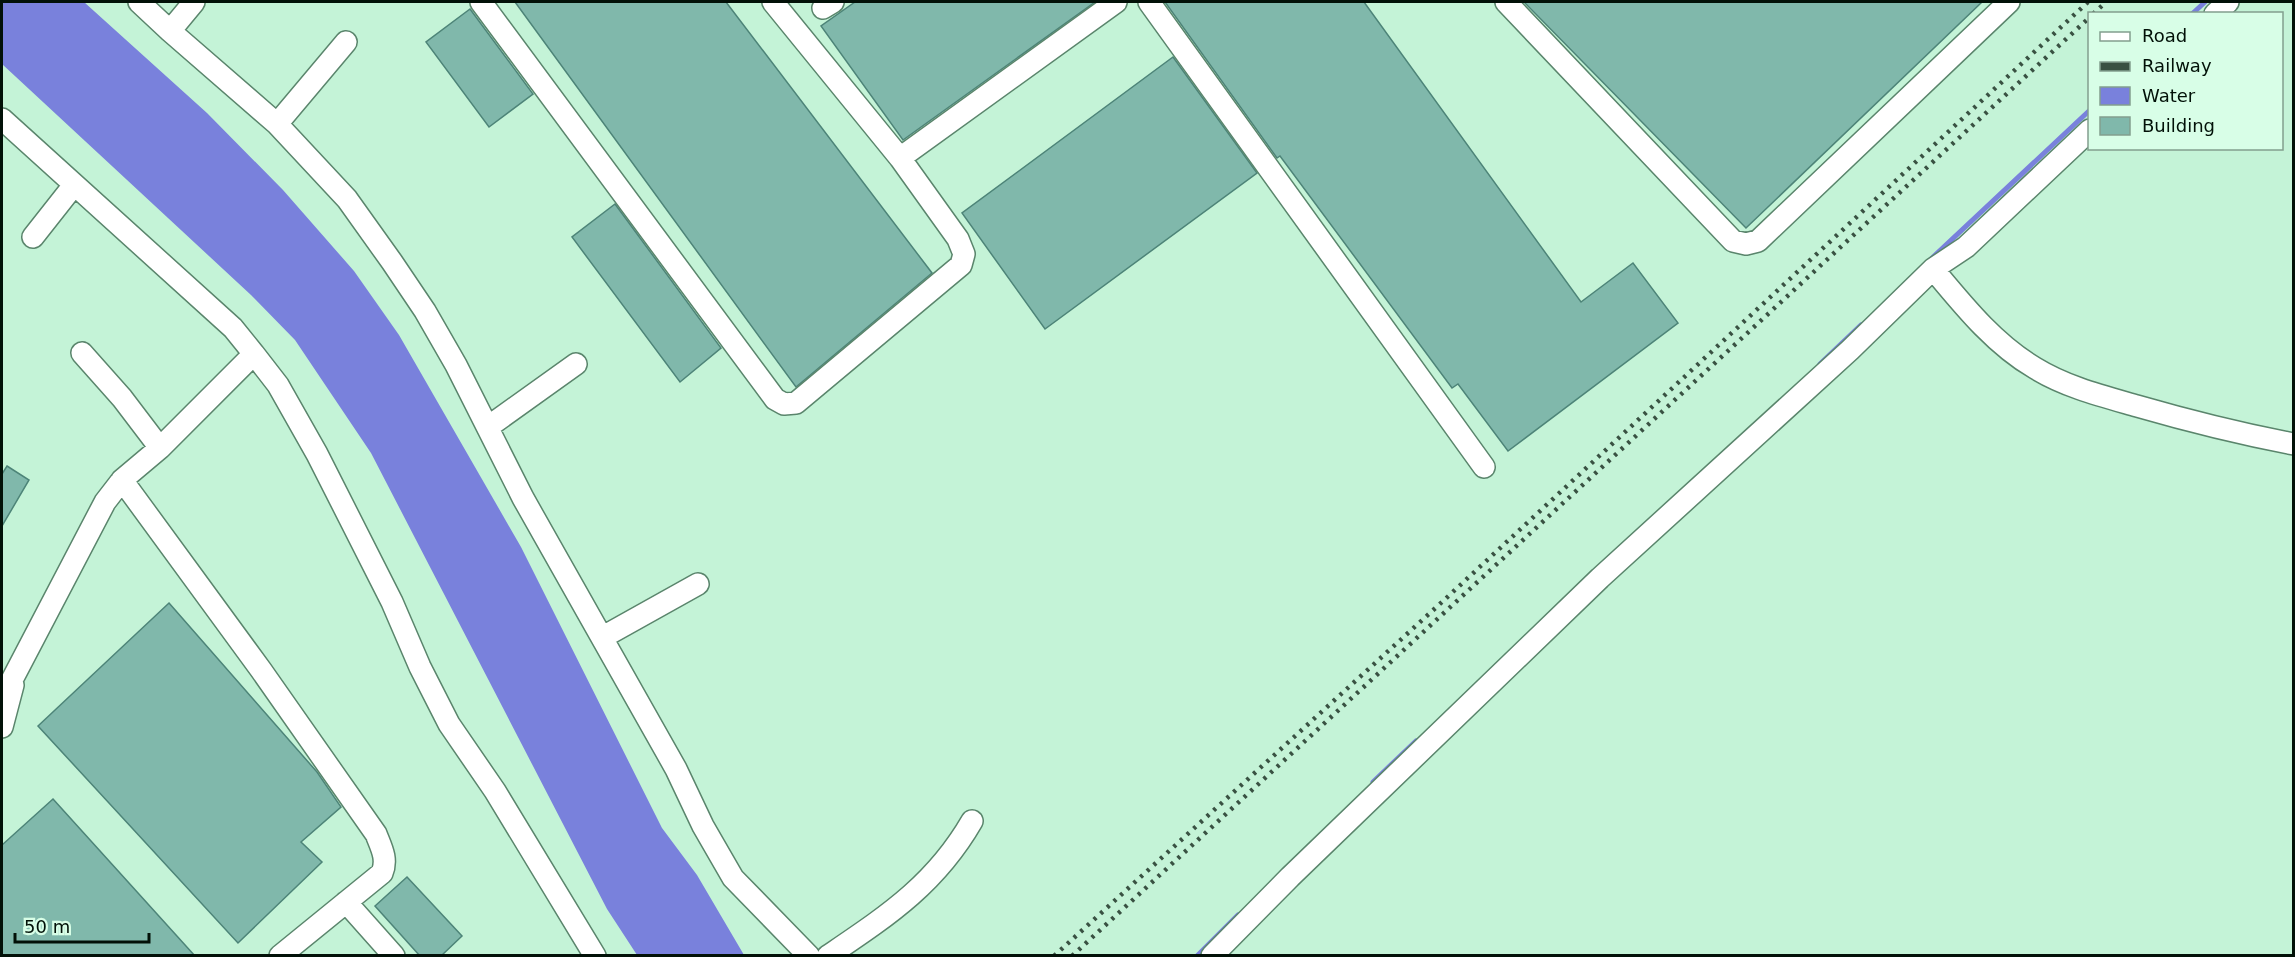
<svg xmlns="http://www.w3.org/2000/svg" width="2295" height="957" viewBox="0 0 2295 957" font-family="'DejaVu Sans',sans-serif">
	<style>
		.water { fill: #7981dc }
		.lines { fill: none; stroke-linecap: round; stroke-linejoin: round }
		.stream { stroke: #7981dc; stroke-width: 5 }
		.building { fill: #80b8ab; stroke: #4d8478; stroke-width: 1.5 }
		.minor-casing { stroke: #5a856c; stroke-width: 24 }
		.minor { stroke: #fff; stroke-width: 21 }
		.rail { stroke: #395142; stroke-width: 4.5; stroke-dasharray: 3 6; stroke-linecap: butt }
	</style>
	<rect width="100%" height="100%" fill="#c4f3d7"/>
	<path class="water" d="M2 2H84L207 113 283 190 354 271 399 335 521 547 662 828 697 875 744 955H637L607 909 371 453 295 340 251 295 2 64Z"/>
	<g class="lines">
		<path class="stream" d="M2192 14 2205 2
			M1931 259 2090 110
			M1820 364 1861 325
			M1373 782 1416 741
			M1197 956 1238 915"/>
	</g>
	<path class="building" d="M515 2H726L932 273 796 387Z
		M855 2H1095L903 140 821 26Z
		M1165 2H1364L1581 302 1633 263 1678 323 1508 451 1458 384 1452 388 1280 156 1277 158Z
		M1524 2H1982L1746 228Z
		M470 9 533 94 489 127 426 42Z
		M1173 57 1257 173 1045 329 962 213Z
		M615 204 721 348 680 382 572 237Z
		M7 466 29 480 2 526V474Z
		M169 603 317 772 341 807 301 842 322 862 238 943 38 726Z
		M53 799 195 956H2V845Z
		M407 877 462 936 441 956H420L375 906Z"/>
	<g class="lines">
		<g class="minor-casing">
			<path id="minor" d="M139 2 170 31 277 124 347 199 392 262 425 311 456 365 523 498 676 769 703 826 733 878 809 956
				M481 2 775 399 784 404 796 403 961 265 964 254 958 239 900 158 773 2
				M1149 2 1484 467
				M1506 2 1733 241 1746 244 1758 241 2009 2
				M823 8 833 2
				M2215 14 2228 2
				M170 31 194 2
				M2 119 233 328 254 354 160 448 122 480 105 502 2 699
				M277 124 346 42
				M900 158 1116 2
				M33 237 74 185
				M1933 269C1963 305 1994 344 2035 368 2066 387 2102 396 2137 406 2189 421 2241 434 2294 444
				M82 353 122 398 160 448
				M254 354 278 385 317 454 392 602 420 667 449 724 495 791 595 956
				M488 427 576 364
				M122 480 261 670 376 834C381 847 388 859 382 873L280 956
				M603 637 698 584
				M2 727 13 685
				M346 902 394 956
				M828 956C887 916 935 885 972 821
				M1212 956 1290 877 1600 578 1850 350 1933 269 1966 247 2090 130"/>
		</g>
		<use href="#minor" class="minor"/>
		<path class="rail" d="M2093 14 2106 2
			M1054 956 1442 602 2088 2
			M1072 956 2090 17"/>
	</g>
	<rect width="2295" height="957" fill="none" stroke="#021108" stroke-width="6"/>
	<rect x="2088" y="12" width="195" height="138" fill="#d8fee7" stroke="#829f8e" stroke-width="1.5"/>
	<rect x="2100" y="32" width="30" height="9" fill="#ffffff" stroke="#829f8e" stroke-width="1.5"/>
	<text x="2142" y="42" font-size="18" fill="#021108">Road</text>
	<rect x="2100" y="62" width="30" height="9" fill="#395142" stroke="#829f8e" stroke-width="1.5"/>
	<text x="2142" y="72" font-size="18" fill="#021108">Railway</text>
	<rect x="2100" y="87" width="30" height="18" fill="#7981dc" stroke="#829f8e" stroke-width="1.5"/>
	<text x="2142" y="102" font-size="18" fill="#021108">Water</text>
	<rect x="2100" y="117" width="30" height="18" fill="#80b8ab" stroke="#829f8e" stroke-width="1.5"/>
	<text x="2142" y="132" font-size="18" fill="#021108">Building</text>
	<path d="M15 933v9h134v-9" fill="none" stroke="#021108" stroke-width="3"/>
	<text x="24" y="933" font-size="18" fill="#021108" stroke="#d8fee7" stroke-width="4.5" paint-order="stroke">50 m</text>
</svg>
